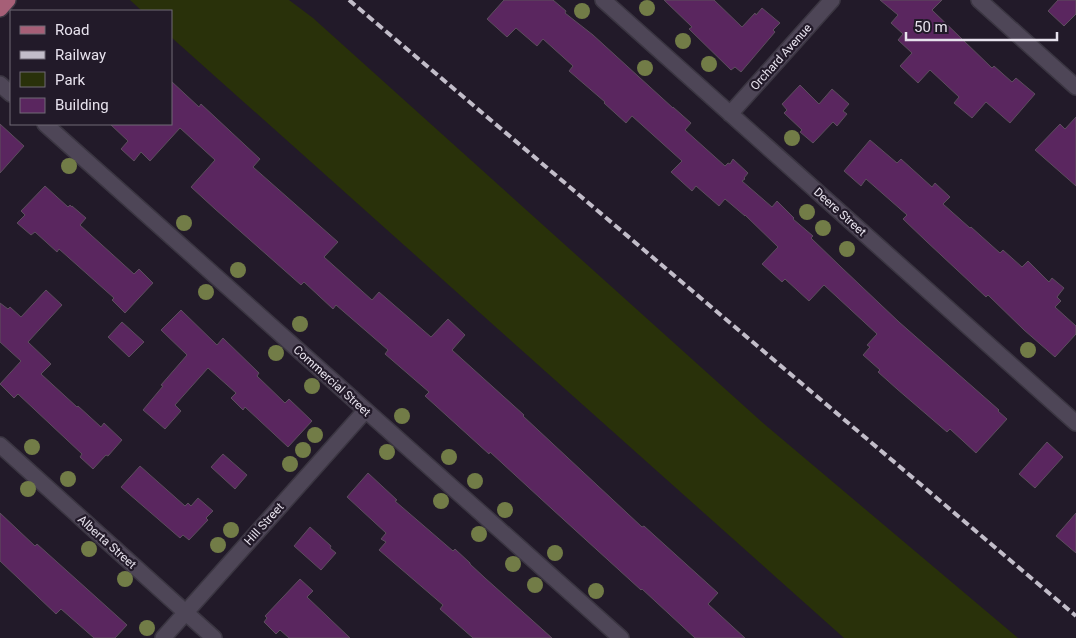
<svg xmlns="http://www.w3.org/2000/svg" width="1076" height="638" viewBox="0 0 1076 638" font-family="Roboto,sans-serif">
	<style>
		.green { fill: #29310a }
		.building { fill: #5a265f; stroke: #5c4e5d }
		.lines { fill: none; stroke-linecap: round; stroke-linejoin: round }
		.minor-casing { stroke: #3b3642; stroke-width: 18 }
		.major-casing { stroke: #3b3642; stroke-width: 18 }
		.minor { stroke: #4e4657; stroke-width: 15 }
		.major { stroke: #a65f77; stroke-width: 15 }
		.rail { stroke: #c2bdc9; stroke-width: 4; stroke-dasharray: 8 4; stroke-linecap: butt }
		.tree { fill: #727c47 }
		.labels { text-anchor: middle; stroke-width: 4.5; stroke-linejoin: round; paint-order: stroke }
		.street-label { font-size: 12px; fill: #e7e2ed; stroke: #221a29 }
	</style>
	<rect width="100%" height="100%" fill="#221a29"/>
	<path class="green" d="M130 0H289L313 18 763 423 1018 638H844L171 37V11H142Z"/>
	<path class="building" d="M504 0H553L566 11 565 13 593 35 673 108V107L691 123 685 130 725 166 728 163 730 164 733 159 748 173 744 178 745 179 742 181 772 207 777 201 794 218 793 219 813 236 811 238 841 267 899 322 999 410 998 411 1007 419 976 453 950 429 947 432 897 389 878 372 880 370 863 355 870 347 867 345 877 334 824 285 809 301 785 279 782 282 762 264 778 247 745 215V216L725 199 719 206 696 186 692 191 671 172 682 161 632 116 626 123 604 103 605 102 569 71 573 66 543 39 537 46 516 28 507 37 487 19Z
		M664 0H714L742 27 755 13 756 15 762 8 780 23 773 30 775 32 741 72 735 67 731 70 689 29 692 27Z
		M880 0H942L932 10 992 68 994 66 1012 82 1016 78 1035 94 1010 123 986 102 972 118 954 103 959 97 930 70 918 83 900 66 912 53 898 40 903 34 891 23 898 15Z
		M1058 0H1076V14L1064 26 1048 11Z
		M171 81 199 107 201 104 260 159 253 167 338 242 324 257 372 300 379 292 431 337 448 319 465 335 452 350 524 415 523 416 642 527 644 526 718 593 708 604 745 638H695L642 589 641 590 552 509 490 452 489 454 425 396 429 392 385 354 388 350 336 305 333 309 304 282 301 285 215 209 191 187 215 160 180 128 150 161 141 152 134 161 121 149 128 141 110 124H171Z
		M800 85 819 104 832 89 849 104 843 111 847 114 837 126 833 122 813 143 800 132 802 130 784 113 787 110 782 104Z
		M1076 117V186L1035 150 1060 124 1065 129Z
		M0 124 24 146 0 173Z
		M870 140 897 163 901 159 932 187 935 183 950 197 943 204 970 228 971 227 1000 253 1003 250 1022 267 1028 261 1049 282 1052 278 1064 288 1057 297 1061 301 1055 307 1076 326V334L1055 357 1024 330 988 295 986 297 926 241 903 219 907 215 866 179 861 186 844 171Z
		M45 186 68 207 70 205 72 207V206L86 218 80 225 134 274 139 269 153 283 125 313 112 300 114 298 59 249 57 252 35 232 31 235 17 223 25 215 21 211Z
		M46 290 62 305 28 342 51 364 41 374 77 407 78 406 101 427 104 423 122 440 108 456 106 455 93 469 80 457 82 454 18 394 14 398 0 384 21 361 0 342V303L8 309 10 307 21 317Z
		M181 310 217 345 223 338 259 373 257 376 285 403 289 399 312 421 288 447 245 407 243 410 231 398 236 393 208 368 175 405 181 411 165 429 143 410 163 386 161 385 187 355 161 330Z
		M122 322 144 342 129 357 108 337Z
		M1047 442 1063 457 1035 488 1019 474Z
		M223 454 247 475 235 489 211 467Z
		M140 466 185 506 188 503 191 506 198 498 213 511 206 518 208 520 189 540 183 535 180 538 121 487Z
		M368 473 397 500 395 501 453 551 455 549 470 563V564L485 578 552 638H473L440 609 443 605 379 550 386 542 381 539 386 533 347 497Z
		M0 513 35 546 37 544 127 625 115 638H94L61 609 56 614 0 561Z
		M1076 513V553L1056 536Z
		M310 527 331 546 330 548 336 553 321 570 294 546Z
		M300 579 313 591 307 597 350 638H289L280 630 276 634 264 622 267 618 265 616Z"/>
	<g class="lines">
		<g class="minor-casing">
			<path id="minor" d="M603 0 1076 423
				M979 0 1076 87
				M0 84 11 94
				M730 114 832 0
				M45 124 621 638
				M0 445 214 638
				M163 638 365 411"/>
		</g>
		<g class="major-casing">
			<path id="major" d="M0 9 8 0"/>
		</g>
		<use href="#minor" class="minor"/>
		<use href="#major" class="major"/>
		<path class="rail" d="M349 0 1076 616"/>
	</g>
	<g class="tree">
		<circle cx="647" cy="8" r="8"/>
		<circle cx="582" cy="11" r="8"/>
		<circle cx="683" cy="41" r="8"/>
		<circle cx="709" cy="64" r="8"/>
		<circle cx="645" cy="68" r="8"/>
		<circle cx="792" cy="138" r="8"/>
		<circle cx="69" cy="166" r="8"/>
		<circle cx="807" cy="212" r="8"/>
		<circle cx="184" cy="223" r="8"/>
		<circle cx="823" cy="228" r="8"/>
		<circle cx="847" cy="249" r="8"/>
		<circle cx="238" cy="270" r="8"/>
		<circle cx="206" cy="292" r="8"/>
		<circle cx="300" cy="324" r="8"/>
		<circle cx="1028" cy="350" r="8"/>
		<circle cx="276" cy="353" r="8"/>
		<circle cx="312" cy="386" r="8"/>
		<circle cx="402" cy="416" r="8"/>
		<circle cx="315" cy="435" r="8"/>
		<circle cx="32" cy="447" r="8"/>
		<circle cx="303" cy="450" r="8"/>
		<circle cx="387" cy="452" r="8"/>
		<circle cx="449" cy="457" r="8"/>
		<circle cx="290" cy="464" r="8"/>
		<circle cx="68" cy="479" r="8"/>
		<circle cx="475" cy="481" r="8"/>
		<circle cx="28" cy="489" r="8"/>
		<circle cx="441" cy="501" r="8"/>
		<circle cx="505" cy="510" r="8"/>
		<circle cx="231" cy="530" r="8"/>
		<circle cx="479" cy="534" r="8"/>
		<circle cx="218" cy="545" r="8"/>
		<circle cx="89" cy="549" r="8"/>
		<circle cx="555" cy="553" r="8"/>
		<circle cx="513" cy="564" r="8"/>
		<circle cx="125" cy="579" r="8"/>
		<circle cx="535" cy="585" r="8"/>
		<circle cx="596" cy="591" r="8"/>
		<circle cx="147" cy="628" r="8"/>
	</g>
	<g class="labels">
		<g class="street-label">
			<text transform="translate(781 57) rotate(-48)" y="4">Orchard Avenue</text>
			<text transform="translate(840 212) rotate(42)" y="4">Deere Street</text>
			<text transform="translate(332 381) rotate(42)" y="4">Commercial Street</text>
			<text transform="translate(264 524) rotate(-48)" y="4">Hill Street</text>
			<text transform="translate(107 542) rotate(42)" y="4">Alberta Street</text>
		</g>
	</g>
	<rect x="10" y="10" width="162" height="115" fill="#221a29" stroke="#716a77"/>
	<rect x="20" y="26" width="25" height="8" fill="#a65f77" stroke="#716a77"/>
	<text x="55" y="35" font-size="15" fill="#e7e2ed">Road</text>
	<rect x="20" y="51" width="25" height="8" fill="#c2bdc9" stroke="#716a77"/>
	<text x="55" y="60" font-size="15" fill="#e7e2ed">Railway</text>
	<rect x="20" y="72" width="25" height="15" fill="#29310a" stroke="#716a77"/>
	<text x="55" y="85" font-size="15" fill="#e7e2ed">Park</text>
	<rect x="20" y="98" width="25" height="15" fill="#5a265f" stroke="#716a77"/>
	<text x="55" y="110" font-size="15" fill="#e7e2ed">Building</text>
	<path d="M906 32v8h151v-8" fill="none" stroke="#e7e2ed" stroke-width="2.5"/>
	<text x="914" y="32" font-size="15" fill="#e7e2ed" stroke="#221a29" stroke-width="4" paint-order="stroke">50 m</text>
</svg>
